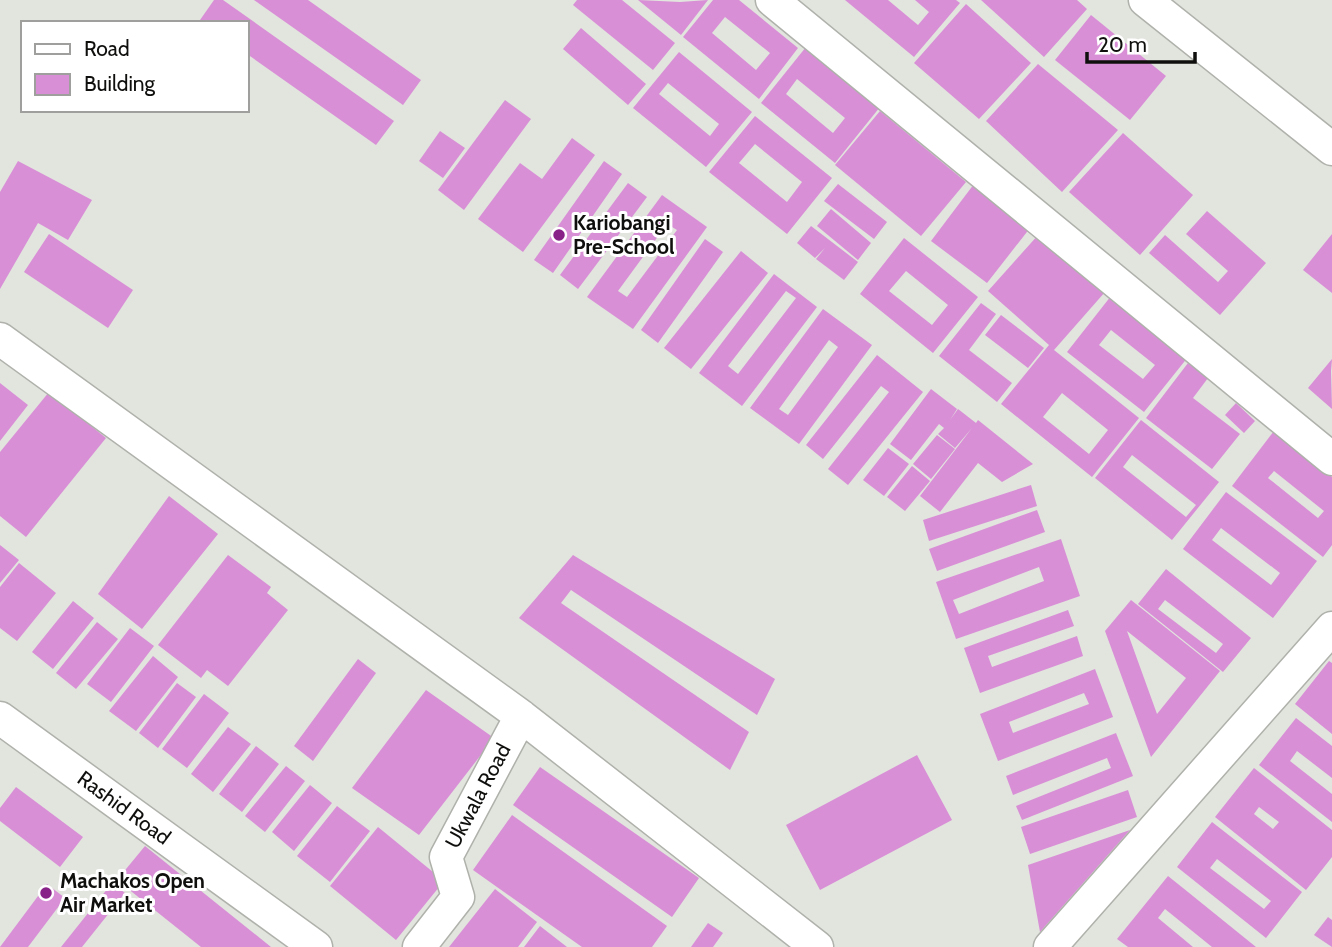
<svg xmlns="http://www.w3.org/2000/svg" width="1332" height="947" viewBox="0 0 1332 947" font-family="Cabin,sans-serif">
	<style>
		.building { fill: #d88fd6; fill-rule: evenodd }
		.lines { fill: none; stroke-linecap: round; stroke-linejoin: round }
		.minor-casing { stroke: #afb1ab; stroke-width: 35 }
		.minor { stroke: #fff; stroke-width: 32 }
		.poi-dot { fill: #882289; stroke: #fff; stroke-width: 2.5 }
		.labels { text-anchor: middle; stroke-width: 6; stroke-linejoin: round; paint-order: stroke }
		.poi-label { font-size: 21px; font-weight: bold; fill: #0f0f0d; stroke: #fff; text-anchor: start }
		.street-label { font-size: 21px; fill: #0f0f0d; stroke: #fff }
	</style>
	<rect width="100%" height="100%" fill="#e2e4de"/>
	<path class="building" d="M214 0H223L394 121 376 145 247 54V23L200 20Z
		M254 0H308L421 80 403 105Z
		M577 0H622L675 43 653 70 573 5Z
		M638 0 680 2 708 0 681 35Z
		M713 0H739L798 48 759 99 683 37ZM725 17 770 53 756 70 712 33Z
		M845 0H888L918 25 929 12 915 0H956L960 3 914 57Z
		M981 0H1077L1087 9 1044 57Z
		M966 4 1031 63 979 119 914 63Z
		M1091 15 1166 76 1130 120 1055 60Z
		M581 28 646 84 628 105 563 49Z
		M806 47 880 107 835 163 761 103ZM797 79 845 118 833 133 786 94Z
		M679 52 752 112 706 167 633 108ZM668 83 719 124 710 136 659 94Z
		M1038 64 1118 130 1062 192 986 121Z
		M505 100 531 119 464 210 438 190Z
		M880 111 966 182 921 236 835 165Z
		M755 116 832 178 787 234 709 172ZM755 144 802 182 787 202 739 163Z
		M440 131 465 148 443 178 419 161Z
		M1123 133 1193 195 1140 255 1069 192Z
		M572 138 595 155 523 252 478 219 520 163 542 179Z
		M18 161 92 200 68 240 38 223 0 289V192Z
		M604 161 622 174 553 273 534 260Z
		M628 183 647 197 578 289 560 275Z
		M838 184 887 222 874 239 824 201Z
		M974 184 1030 228 987 283 931 241Z
		M662 195 707 227 633 329 587 297ZM667 224 677 230 627 297 618 291Z
		M831 209 871 243 858 260 817 226Z
		M1207 211 1266 263 1220 315 1149 253 1165 235 1218 282 1228 271 1186 234Z
		M811 226 858 262 844 280 816 259 825 248 815 258 797 243Z
		M49 234 133 290 108 328 24 272Z
		M1039 234 1105 292 1054 350 1139 418 1092 477 1001 404 1049 345 988 291ZM1062 393 1108 430 1089 454 1043 417Z
		M1332 234V293L1303 270Z
		M904 238 978 297 933 353 860 294ZM906 271 948 305 932 325 889 291Z
		M705 239 723 252 658 343 641 330Z
		M741 251 768 273 691 369 664 348Z
		M774 274 817 307 742 406 699 373ZM786 291 796 298 738 374 728 366Z
		M1111 296 1188 357 1144 412 1067 352ZM1111 330 1155 365 1143 379 1099 345Z
		M981 303 996 314 969 350 1012 383 997 402 939 356Z
		M823 309 872 345 799 444 750 408ZM829 340 838 347 788 415 779 409Z
		M1001 315 1044 348 1028 368 985 335Z
		M877 355 923 392 848 485 828 469 889 392 881 386 823 459 806 445Z
		M1332 359 1331 371 1332 409 1308 388Z
		M1188 363 1208 378 1193 398 1240 434 1212 469 1146 418Z
		M0 383 28 405 0 441Z
		M931 389 957 409 950 420 958 409 976 423 978 420 1033 464 1002 482 978 463 940 512 920 496 972 428 955 448 938 434 944 428 939 424 911 460 890 444Z
		M49 392 106 438 26 537 0 516V452Z
		M1236 403 1255 421 1244 433 1225 415Z
		M1141 420 1219 482 1172 540 1095 478ZM1132 455 1196 505 1186 517 1123 467Z
		M1274 431 1332 477V545L1323 557 1232 486ZM1274 471 1324 511 1318 518 1268 478Z
		M937 435 955 449 931 479 913 464Z
		M888 448 909 464 884 496 863 480Z
		M912 466 930 481 905 511 887 497Z
		M1031 485 1037 506 929 541 923 520Z
		M1226 492 1317 561 1273 618 1183 549ZM1221 528 1280 573 1271 585 1212 540Z
		M169 496 218 534 142 629 98 594Z
		M1037 510 1045 532 937 571 929 549Z
		M1061 539 1080 596 956 639 936 582ZM1039 567 1044 581 959 614 953 600Z
		M0 545 19 560 0 583Z
		M228 555 271 587 267 593 288 610 228 686 207 670 201 678 158 645Z
		M573 555 775 679 757 715 571 590 561 603 749 732 730 770 519 618Z
		M19 563 56 593 17 641 0 628V587Z
		M1166 569 1251 638 1223 672 1138 604ZM1165 600 1223 644 1216 653 1158 609Z
		M1131 600 1220 671 1151 757 1105 631ZM1127 631 1186 678 1157 714Z
		M73 601 94 618 53 669 32 652Z
		M1068 610 1074 626 988 656 992 667 1077 636 1083 656 980 693 964 648Z
		M97 622 118 639 76 689 56 673Z
		M130 628 154 646 111 702 87 684Z
		M153 656 178 677 136 731 109 711Z
		M358 659 376 673 313 761 294 746Z
		M1329 661 1332 663V734L1295 704Z
		M1095 669 1113 717 998 761 980 714ZM1084 693 1089 704 1013 733 1009 722Z
		M177 683 196 697 158 748 139 733Z
		M426 690 494 738 419 835 352 788Z
		M204 694 229 713 187 768 162 749Z
		M1296 718 1332 746V778L1297 751 1290 761 1332 794V822L1259 765Z
		M228 727 251 744 213 792 191 774Z
		M1116 733 1133 776 1022 820 1016 806 1111 768 1107 758 1013 795 1006 776Z
		M256 746 279 764 242 812 219 794Z
		M917 755 952 820 820 890 786 825Z
		M286 766 305 781 265 832 245 816Z
		M540 767 699 878 672 917 513 805Z
		M1254 768 1332 830V857L1306 890 1215 817ZM1259 807 1279 822 1273 829 1254 814Z
		M310 785 332 803 294 851 272 832Z
		M16 787 83 837 60 867 0 821V808Z
		M1128 790 1137 817 1030 854 1021 827Z
		M337 806 370 831 330 882 297 856Z
		M512 815 667 926 652 947H582L473 870Z
		M1212 822 1302 892 1266 938 1177 867ZM1217 859 1271 901 1264 909 1210 868Z
		M378 827 444 881 396 940 330 886Z
		M1130 830 1040 932 1028 865Z
		M145 846 271 947H201L117 880Z
		M1168 876 1183 888 1256 947H1212L1165 909 1158 918 1193 947H1128L1117 939Z
		M112 883 125 893 82 947H61Z
		M47 884 65 898 28 947H0Z
		M495 889 537 922 518 947H449Z
		M1328 917 1332 920V947L1314 935Z
		M708 923 723 933 713 947H691Z
		M540 926 567 947H524Z"/>
	<g class="lines">
		<g class="minor-casing">
			<path id="minor" d="M772 0 1332 459
				M1145 0 1332 149
				M0 339 521 716 817 947
				M0 718 316 947
				M419 947 458 897 446 857 521 716
				M1050 947 1332 628"/>
		</g>
		<use href="#minor" class="minor"/>
	</g>
	<g class="poi-dot">
		<circle cx="559" cy="235" r="7"/>
		<circle cx="46" cy="893" r="7"/>
	</g>
	<g class="labels">
		<g class="poi-label">
			<text x="573" y="230">Kariobangi<tspan x="573" dy="24">Pre-School</tspan></text>
			<text x="60" y="888">Machakos Open<tspan x="60" dy="24">Air Market</tspan></text>
		</g>
		<g class="street-label">
			<text transform="translate(478 796) rotate(-62)" y="7">Ukwala Road</text>
			<text transform="translate(124 808) rotate(36)" y="7">Rashid Road</text>
		</g>
	</g>
	<rect x="21" y="21" width="228" height="91" fill="#ffffff" stroke="#9f9f9e" stroke-width="2"/>
	<rect x="35" y="44" width="35" height="10" fill="#ffffff" stroke="#9f9f9e" stroke-width="2"/>
	<text x="84" y="56" font-size="21" fill="#0f0f0d">Road</text>
	<rect x="35" y="74" width="35" height="21" fill="#d88fd6" stroke="#9f9f9e" stroke-width="2"/>
	<text x="84" y="91" font-size="21" fill="#0f0f0d">Building</text>
	<path d="M1087 52v10h108v-10" fill="none" stroke="#0f0f0d" stroke-width="3.5"/>
	<text x="1098" y="52" font-size="21" fill="#0f0f0d" stroke="#ffffff" stroke-width="5" paint-order="stroke">20 m</text>
</svg>
